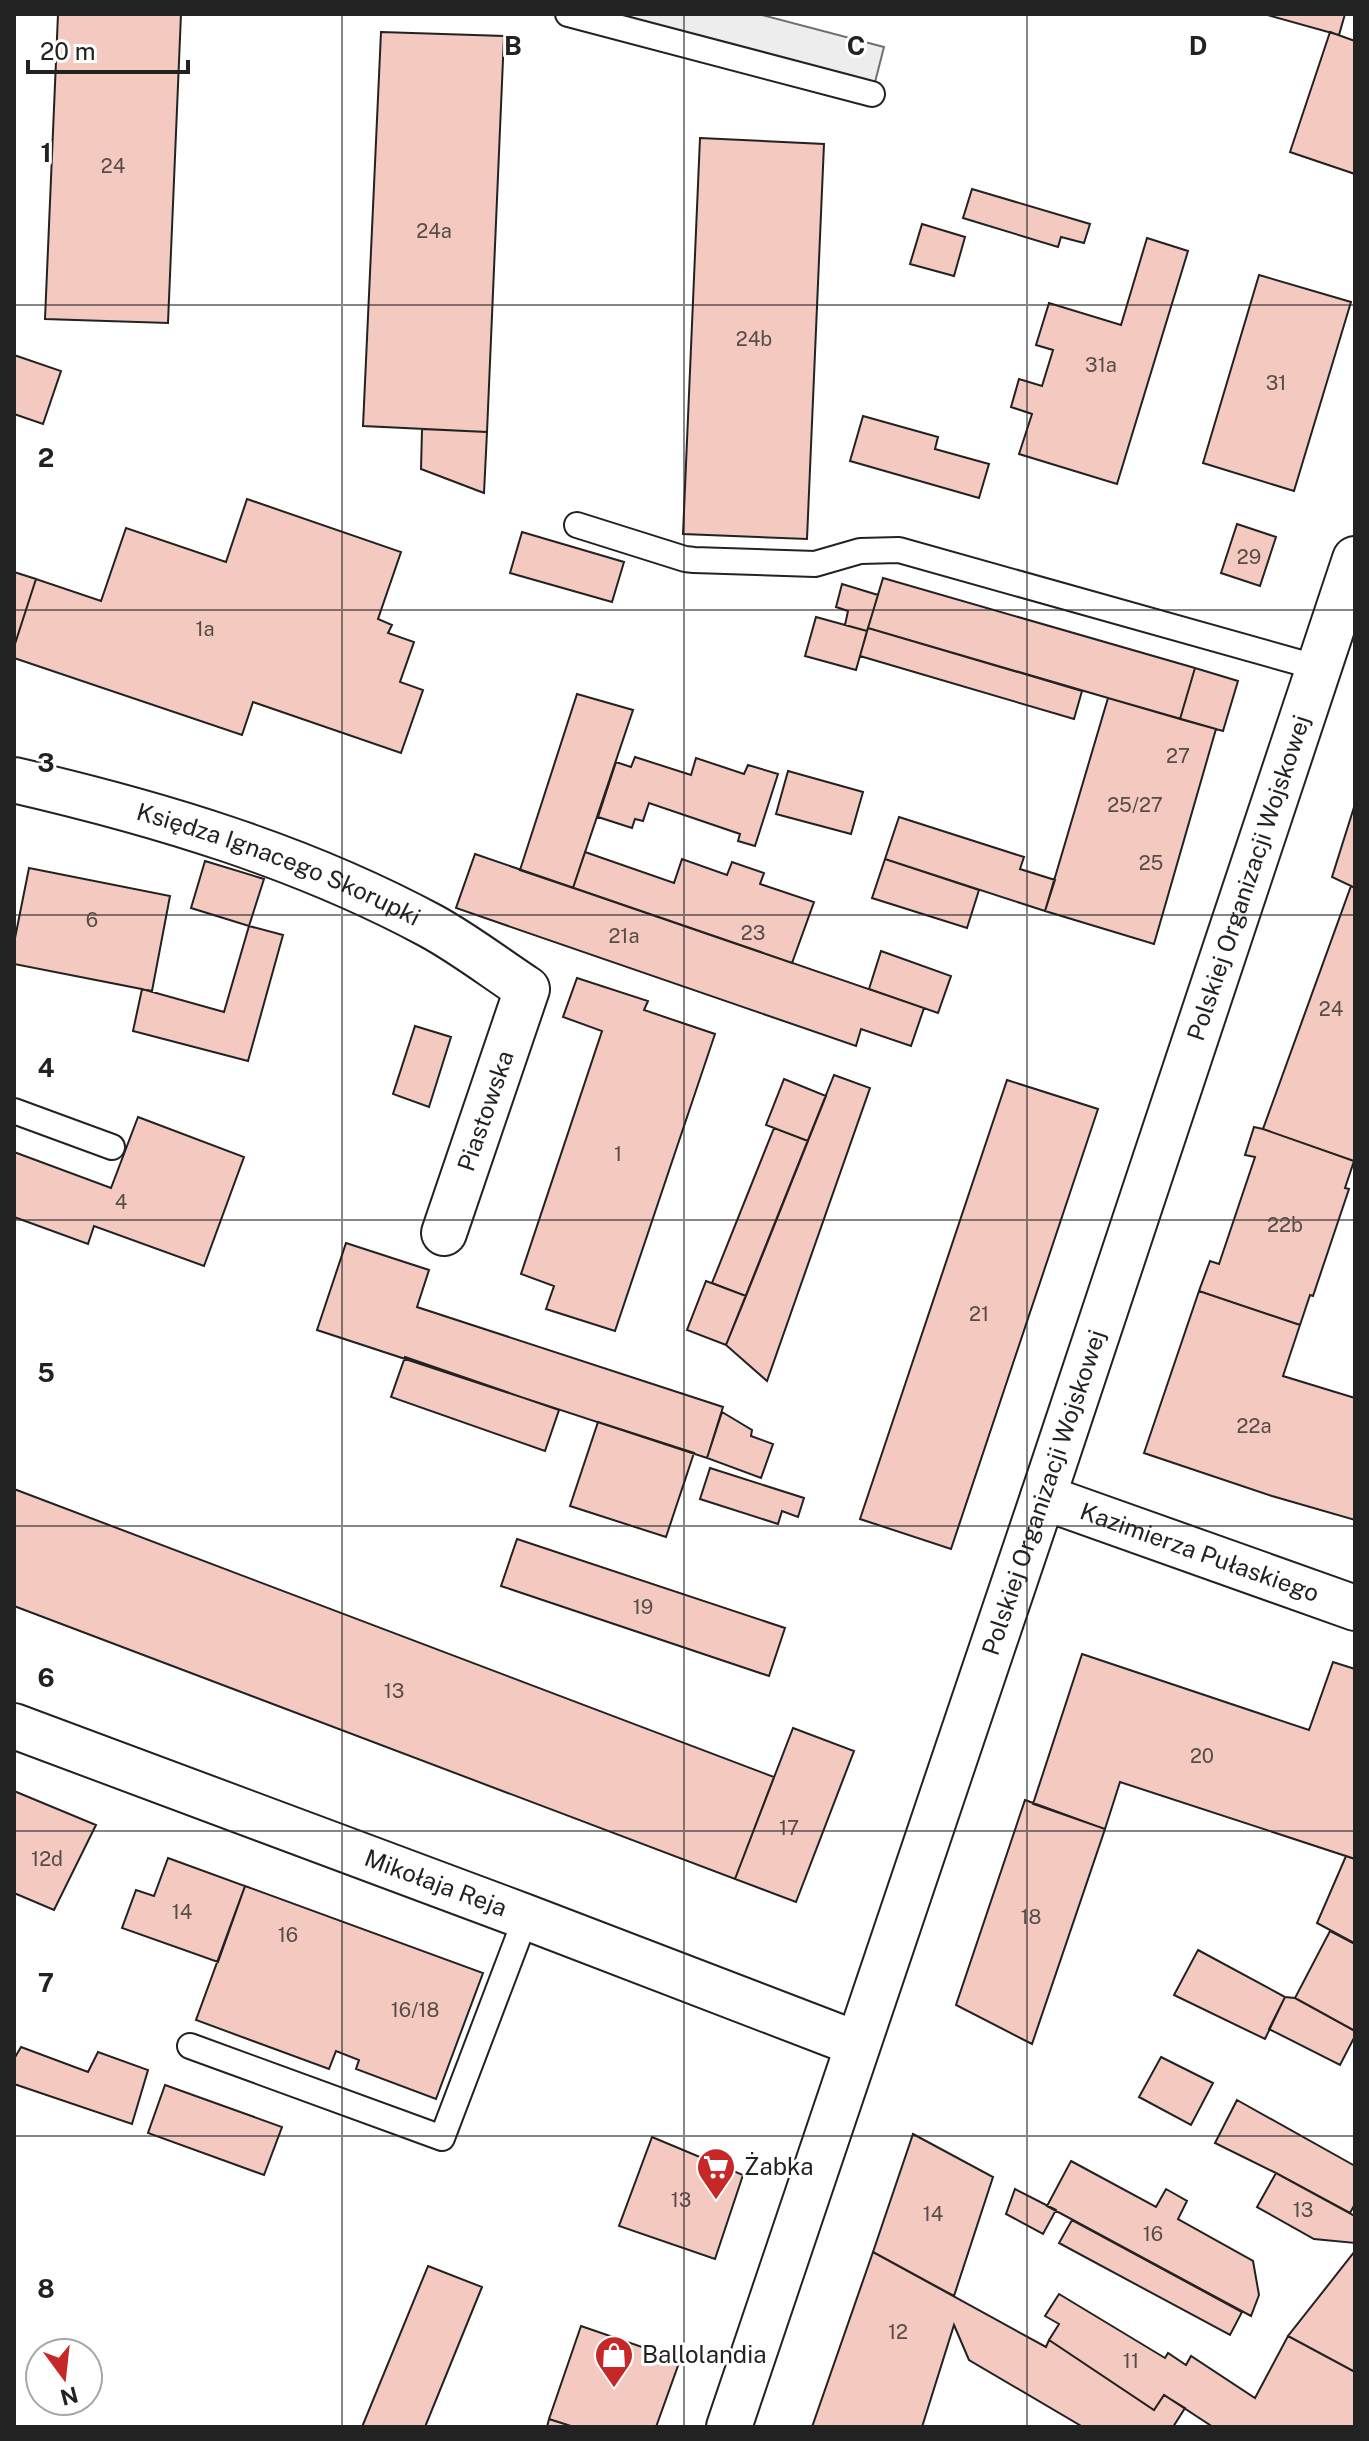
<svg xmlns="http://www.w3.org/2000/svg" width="1369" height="2441" viewBox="0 0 1369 2441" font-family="'Public Sans',sans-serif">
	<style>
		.parking { fill: #ededed; stroke: #6f6f6f; stroke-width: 2 }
		.building { fill: #f3c9c0; stroke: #222; stroke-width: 2 }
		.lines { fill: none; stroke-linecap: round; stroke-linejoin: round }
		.service-casing { stroke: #222; stroke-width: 28 }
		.minor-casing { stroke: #222; stroke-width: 48 }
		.tertiary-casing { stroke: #222; stroke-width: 48 }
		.service { stroke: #fff; stroke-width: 24 }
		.minor { stroke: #fff; stroke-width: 44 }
		.tertiary { stroke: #fff; stroke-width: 44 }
		.grid { fill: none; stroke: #222; stroke-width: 2; stroke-opacity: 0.55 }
		.labels { text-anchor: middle; stroke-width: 6; stroke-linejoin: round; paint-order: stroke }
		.number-label { font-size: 20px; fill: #564c4a }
		.street-label { font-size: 24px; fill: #222; stroke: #fff }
		.poi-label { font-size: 24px; fill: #222; stroke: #fff; text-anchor: start }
		.grid-label { font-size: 26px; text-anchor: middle; font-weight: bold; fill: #222; stroke: #fff; stroke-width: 6; stroke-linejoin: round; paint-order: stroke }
	</style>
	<rect width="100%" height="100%" fill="#fff"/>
	<path class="parking" d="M568 14H758L884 47 872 94Z"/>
	<path class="building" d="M58 14H181L168 323 45 319Z
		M1264 14H1345L1339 35Z
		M381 32 504 36 487 432 363 426Z
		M1330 32 1355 41V174L1290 152Z
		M700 138 824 144 807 539 683 534Z
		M972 189 1090 224 1084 243 1061 237 1058 247 963 218Z
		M922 224 965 237 954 276 910 264Z
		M1147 238 1188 251 1117 484 1019 454 1032 414 1011 407 1019 379 1042 386 1053 350 1036 345 1049 303 1121 325Z
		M1259 275 1351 302 1294 491 1203 463Z
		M14 355 61 371 43 424 14 414Z
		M863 416 938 437 935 449 989 464 979 498 850 461Z
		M422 429 487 432 484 493 421 469Z
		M247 499 401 552 378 619 392 625 388 633 414 642 400 682 423 690 401 753 253 702 242 735 14 658V647L36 579 101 601 126 528 226 562Z
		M1237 524 1276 537 1260 586 1221 573Z
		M522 532 624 562 612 602 510 573Z
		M14 572 36 579 14 647Z
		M883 578 1195 668 1180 719 868 628Z
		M842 584 878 595 867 631 845 625 848 611 836 607Z
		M816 617 867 631 856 670 805 656Z
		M868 628 1082 691 1074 719 860 656Z
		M1195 668 1238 681 1223 731 1180 719Z
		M577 694 633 710 573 888 520 870Z
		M1108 698 1216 729 1154 944 1045 911Z
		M635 757 691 775 696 758 744 774 748 765 778 774 755 846 738 841 740 834 649 803 643 821 635 819 632 828 598 817 616 762 631 767Z
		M788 771 863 792 851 834 776 814Z
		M1355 804V888L1332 877Z
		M899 817 1024 857 1020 869 1055 880 1045 911 885 859Z
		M585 852 674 883 682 859 727 875 732 862 764 873 760 884 814 902 792 963 573 888Z
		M475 854 924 1008 911 1046 861 1029 856 1046 456 908Z
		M885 859 979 890 967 928 872 898Z
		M205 861 264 879 249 926 191 908Z
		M29 868 170 896 152 991 14 964V943Z
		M1351 886 1355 888 1354 1161 1263 1129Z
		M249 926 283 935 248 1061 133 1031 142 989 224 1012Z
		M881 951 951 976 938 1013 869 989Z
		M577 978 648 1001 644 1010 715 1034 615 1331 546 1309 554 1286 521 1274 602 1031 563 1017Z
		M415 1026 451 1037 429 1107 393 1094Z
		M834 1075 870 1088 767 1381 726 1345Z
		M784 1079 826 1096 808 1141 766 1125Z
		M1007 1080 1098 1109 951 1549 860 1519Z
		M138 1117 244 1157 204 1266 94 1226 88 1244 14 1217V1152L111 1188Z
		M1254 1127 1263 1129 1354 1161 1345 1188 1349 1189 1313 1296 1310 1295 1300 1325 1199 1291 1210 1261 1219 1264 1255 1157 1245 1155Z
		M774 1128 808 1141 746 1296 712 1283Z
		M346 1243 429 1270 417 1307 723 1407 707 1458 317 1330Z
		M706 1281 746 1296 726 1345 687 1330Z
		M1199 1291 1300 1325 1283 1376 1355 1398V1520L1272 1496 1144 1453Z
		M405 1357 559 1410 545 1451 391 1397Z
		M722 1412 752 1430 751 1436 773 1444 761 1478 707 1458Z
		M598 1422 694 1453 666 1537 570 1506Z
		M710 1468 804 1498 798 1517 782 1511 778 1524 700 1499Z
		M14 1489 774 1777 735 1879 14 1606Z
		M517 1539 785 1628 769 1676 501 1586Z
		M1082 1654 1309 1730 1333 1662 1355 1669V1859L1120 1782 1105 1829 1033 1804Z
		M793 1728 854 1751 796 1902 735 1879Z
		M14 1791 96 1825 54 1910 14 1893Z
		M1025 1800 1105 1829 1032 2044 956 2005Z
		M1346 1856 1355 1859 1354 1943 1317 1923Z
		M168 1858 245 1886 218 1962 122 1928 136 1890 154 1896Z
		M245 1886 483 1973 436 2099 356 2069 359 2060 336 2051 329 2069 196 2020Z
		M1330 1931 1355 1944V2031L1295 1998Z
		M1198 1950 1285 1997 1265 2039 1174 1995Z
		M1285 1997 1295 1998 1355 2031V2036L1340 2065 1269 2029Z
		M21 2047 88 2072 98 2052 148 2070 132 2124 14 2084V2059Z
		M1161 2057 1213 2083 1191 2125 1139 2097Z
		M165 2085 282 2127 264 2175 148 2133Z
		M1237 2100 1355 2166V2204L1350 2213 1276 2173 1215 2143Z
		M913 2134 993 2177 954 2296 873 2252Z
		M652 2137 743 2175 715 2259 619 2226Z
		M1071 2161 1156 2207 1166 2189 1187 2201 1178 2219 1253 2261 1259 2295 1251 2316 1047 2206Z
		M1276 2173 1355 2216V2243L1314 2239 1257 2207Z
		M1015 2189 1056 2210 1043 2234 1006 2214Z
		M1072 2220 1242 2312 1230 2335 1059 2243Z
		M1355 2251V2372L1288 2336Z
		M873 2252 1046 2347 1049 2340 1154 2410 1164 2395 1185 2408 1173 2427H1083L969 2360 954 2325 922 2427H812Z
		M428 2266 482 2287 425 2427H362Z
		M1059 2294 1165 2358 1168 2353 1186 2365 1191 2356 1255 2398 1288 2336 1355 2372V2427H1213L1164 2395 1154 2410 1049 2340 1059 2324 1045 2316Z
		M581 2326 680 2360 656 2427H574L549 2419Z
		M549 2419 574 2427H547Z"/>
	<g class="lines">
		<g class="service-casing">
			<path id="service" d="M568 14 872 94
				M577 525 685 559 694 560 815 564 860 551 899 550 1319 668
				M14 1111 112 1147
				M190 2046 442 2138 526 1917"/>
		</g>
		<g class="minor-casing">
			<g id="minor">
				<path id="s1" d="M14 780C157 813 301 856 431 926 464 944 495 968 527 989L444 1233"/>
				<path id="s2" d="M1043 1497 1355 1608"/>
				<path id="s3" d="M14 1726 526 1917 857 2044"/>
			</g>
		</g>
		<g class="tertiary-casing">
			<g id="tertiary">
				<path id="s4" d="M729 2427 1043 1497 1355 559"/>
			</g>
		</g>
		<use href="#service" class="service"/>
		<use href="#minor" class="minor"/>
		<use href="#tertiary" class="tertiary"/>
	</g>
	<path class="grid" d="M342 14V2427M684 14V2427M1027 14V2427M14 305H1355M14 610H1355M14 915H1355M14 1220H1355M14 1526H1355M14 1831H1355M14 2136H1355"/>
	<defs>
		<g id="supermarket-pin" transform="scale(2)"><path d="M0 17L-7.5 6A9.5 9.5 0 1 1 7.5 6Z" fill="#c62828" stroke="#fff"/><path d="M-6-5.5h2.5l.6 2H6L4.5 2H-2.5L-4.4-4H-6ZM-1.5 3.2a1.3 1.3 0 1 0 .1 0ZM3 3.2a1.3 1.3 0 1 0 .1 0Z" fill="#fff"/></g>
		<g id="shop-pin" transform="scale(2)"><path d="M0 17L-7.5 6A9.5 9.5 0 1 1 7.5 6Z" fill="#c62828" stroke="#fff"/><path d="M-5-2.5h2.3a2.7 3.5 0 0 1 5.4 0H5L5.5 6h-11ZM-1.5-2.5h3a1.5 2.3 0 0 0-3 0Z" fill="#fff"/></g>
	</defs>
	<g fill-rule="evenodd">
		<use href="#supermarket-pin" x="716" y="2167"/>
		<use href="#shop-pin" x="614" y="2355"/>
	</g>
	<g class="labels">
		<g class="number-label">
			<text x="113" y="173">24</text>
			<text x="434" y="238">24a</text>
			<text x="754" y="346">24b</text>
			<text x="1101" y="372">31a</text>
			<text x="1276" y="390">31</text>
			<text x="1249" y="564">29</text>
			<text x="205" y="636">1a</text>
			<text x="1178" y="763">27</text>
			<text x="1135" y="812">25/27</text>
			<text x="1151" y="870">25</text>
			<text x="92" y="927">6</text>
			<text x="753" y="940">23</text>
			<text x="624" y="943">21a</text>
			<text x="1331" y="1016">24</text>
			<text x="618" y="1161">1</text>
			<text x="121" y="1209">4</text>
			<text x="1285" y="1232">22b</text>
			<text x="979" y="1321">21</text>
			<text x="1254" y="1433">22a</text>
			<text x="643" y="1614">19</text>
			<text x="394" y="1698">13</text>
			<text x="1202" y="1763">20</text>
			<text x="789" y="1835">17</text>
			<text x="47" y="1866">12d</text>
			<text x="182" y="1919">14</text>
			<text x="1031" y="1924">18</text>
			<text x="288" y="1942">16</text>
			<text x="415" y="2017">16/18</text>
			<text x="681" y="2207">13</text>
			<text x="1303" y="2217">13</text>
			<text x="933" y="2221">14</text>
			<text x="1153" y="2241">16</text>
			<text x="898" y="2339">12</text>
			<text x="1131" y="2368">11</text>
		</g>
		<g class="street-label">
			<text dy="8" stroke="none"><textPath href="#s1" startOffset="278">Księdza Ignacego Skorupki</textPath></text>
			<text dy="8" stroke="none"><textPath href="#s4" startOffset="1634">Polskiej Organizacji Wojskowej</textPath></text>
			<text transform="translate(486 1111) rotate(-71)" y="8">Piastowska</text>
			<text dy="8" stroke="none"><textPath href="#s4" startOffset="986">Polskiej Organizacji Wojskowej</textPath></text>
			<text dy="8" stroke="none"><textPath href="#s2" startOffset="166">Kazimierza Pułaskiego</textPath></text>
			<text dy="8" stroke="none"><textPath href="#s3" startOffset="450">Mikołaja Reja</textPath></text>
		</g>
		<g class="poi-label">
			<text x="744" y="2175">Żabka</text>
			<text x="642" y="2363">Ballolandia</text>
		</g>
	</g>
	<g class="grid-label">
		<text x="513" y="55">B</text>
		<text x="856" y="55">C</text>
		<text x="1198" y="55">D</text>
		<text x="46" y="162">1</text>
		<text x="46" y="467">2</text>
		<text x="46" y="772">3</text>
		<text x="46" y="1077">4</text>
		<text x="46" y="1382">5</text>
		<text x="46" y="1687">6</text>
		<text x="46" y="1992">7</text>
		<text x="46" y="2298">8</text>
	</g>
	<rect width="1369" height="2441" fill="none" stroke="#222222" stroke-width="32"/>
	<g transform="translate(64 2377) rotate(165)"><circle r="38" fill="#ffffff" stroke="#a7a7a7" stroke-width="2"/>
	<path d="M0-6L14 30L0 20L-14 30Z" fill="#c62828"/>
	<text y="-12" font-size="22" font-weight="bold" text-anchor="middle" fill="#222222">N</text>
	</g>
	<path d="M28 60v12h160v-12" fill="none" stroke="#222222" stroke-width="4"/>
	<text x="40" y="60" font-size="24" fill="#222222" stroke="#ffffff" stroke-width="6" paint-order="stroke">20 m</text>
</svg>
